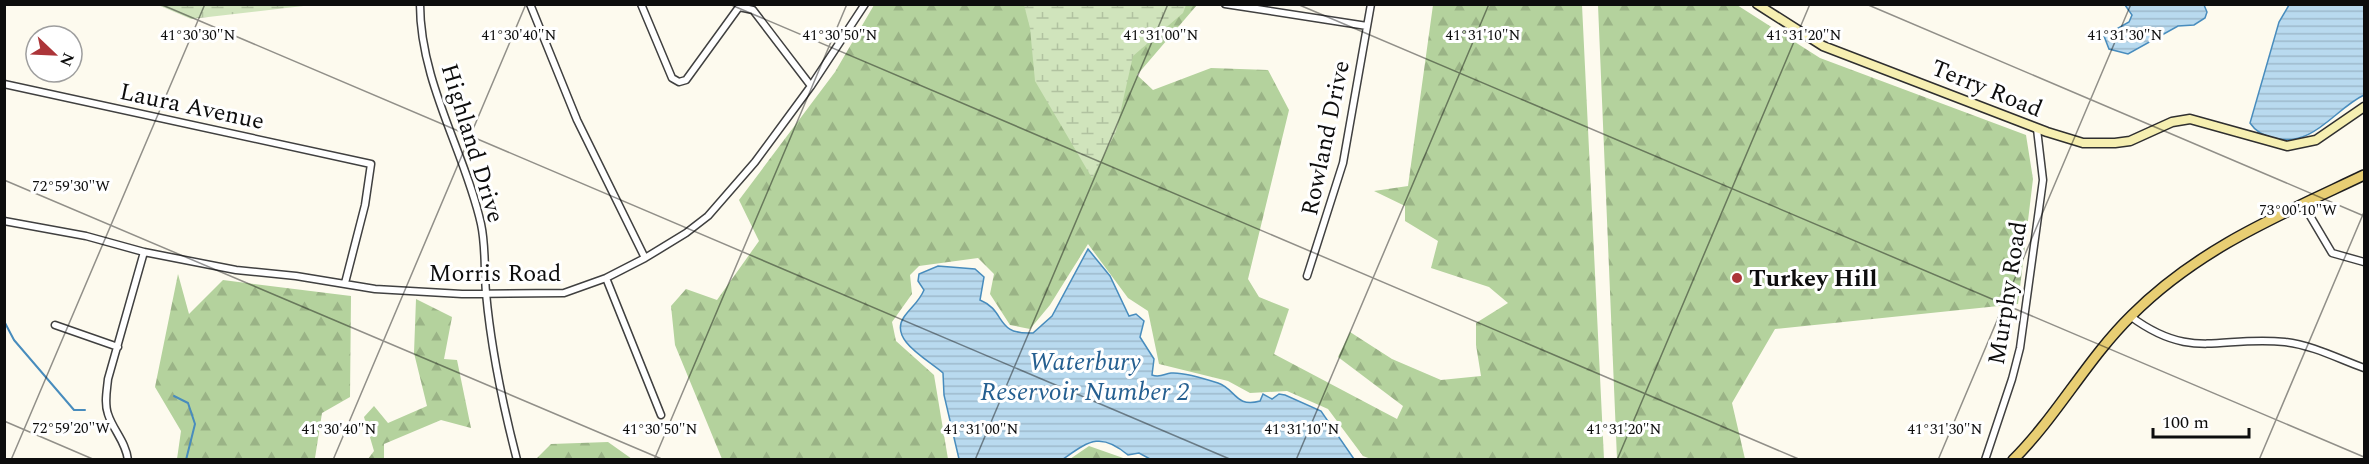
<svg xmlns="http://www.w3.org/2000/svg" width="2369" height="464" viewBox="0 0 2369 464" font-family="Spectral,serif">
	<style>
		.forest { fill: url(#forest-firs) }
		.wetland { fill: url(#wetland-marsh) }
		.water { fill: url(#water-rules); stroke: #488cbd; stroke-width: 1.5 }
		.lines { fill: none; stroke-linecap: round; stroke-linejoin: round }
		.stream { stroke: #488cbd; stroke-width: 2 }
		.street-casing { stroke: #404040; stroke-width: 9 }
		.secondary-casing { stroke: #2f2f2f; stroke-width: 11 }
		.primary-casing { stroke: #1e1e1e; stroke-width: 12 }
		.street { stroke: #fff; stroke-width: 6 }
		.secondary { stroke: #f6efb1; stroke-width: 8 }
		.primary { stroke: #e8ce73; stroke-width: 9 }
		.ticks { fill: none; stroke: #0d0d0d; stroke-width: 1.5; stroke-opacity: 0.45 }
		.poi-dot { fill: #ac3539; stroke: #fff; stroke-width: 2 }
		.labels { text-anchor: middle; stroke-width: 6; stroke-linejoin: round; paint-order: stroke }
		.street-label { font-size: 24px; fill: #0d0d0d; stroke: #fff }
		.poi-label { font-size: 24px; font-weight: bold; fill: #0d0d0d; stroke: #fff; text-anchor: start }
		.water-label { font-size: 26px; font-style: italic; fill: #255f90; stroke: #fff }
		.ticks-label { font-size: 15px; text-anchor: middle; fill: #0d0d0d; stroke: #fff; stroke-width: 6; stroke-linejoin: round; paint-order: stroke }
	</style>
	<defs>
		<pattern id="forest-firs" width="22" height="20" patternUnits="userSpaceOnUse" patternTransform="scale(1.5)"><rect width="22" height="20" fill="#b4d29d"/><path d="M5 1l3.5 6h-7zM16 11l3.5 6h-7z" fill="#9ab386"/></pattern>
		<pattern id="wetland-marsh" width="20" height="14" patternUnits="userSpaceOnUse" patternTransform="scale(1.5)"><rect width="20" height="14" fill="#d0e4bc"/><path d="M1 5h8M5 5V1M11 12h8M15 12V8" fill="none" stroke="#b1c2a0"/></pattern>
		<pattern id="water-rules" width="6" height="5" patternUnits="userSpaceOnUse" patternTransform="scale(1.5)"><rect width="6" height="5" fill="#b9daef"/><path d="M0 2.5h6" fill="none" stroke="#9ebacc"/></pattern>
	</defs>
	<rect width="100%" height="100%" fill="#fdfaee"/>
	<path class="forest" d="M874 5H1197L1137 75 1153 90 1211 68 1268 70 1289 110 1248 279 1259 297 1289 309 1274 354 1397 419 1403 406 1338 357 1350 332 1392 359 1441 380 1481 376 1476 345V323L1508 303 1489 287 1431 268 1438 241 1405 221V206L1374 191 1408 186 1433 5H1582L1604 459H1371L1363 456 1328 409 1287 391 1250 393 1228 381 1159 364 1148 311 1128 298 1088 244 1050 305 1030 329 1010 325 990 294 994 274 978 258 919 266 910 275 912 294 892 322 896 341 934 375 948 459H722L675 345 671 306 686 289 717 300 759 241 739 200 835 72Z
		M1598 5H1737L1820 58 2026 135 2033 179 2018 304 1775 329 1732 403 1745 459H1617Z
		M178 274 189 314 223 280 351 296 350 397 322 413 315 458 177 459 181 431 155 387Z
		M416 299 452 317 444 359 457 360 471 428 441 420 384 444V459H368L374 451 364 417 374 406 388 423 427 406 414 353Z
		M608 442 632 459H536L551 444Z
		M1089 446 1126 459H1070Z"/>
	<path class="wetland" d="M158 5H312L191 19Z
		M1024 5H1186L1183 13 1133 56 1116 132 1092 178 1035 81 1030 28Z"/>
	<path class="water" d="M2125 5H2204L2207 12 2205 18 2194 25 2178 26 2128 54 2109 49 2104 36 2129 22 2132 15Z
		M2289 5H2364V95C2333 110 2314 148 2273 138 2263 135 2256 132 2250 123L2279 22Z
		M1088 249 1110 276 1129 316 1136 314 1144 321 1140 337 1154 359 1152 375C1160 378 1164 374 1171 373 1184 372 1206 379 1218 383 1236 389 1235 408 1260 401L1263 394 1272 399 1279 394 1285 395 1321 411 1354 459H1150L1139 453 1128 455C1100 431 1088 442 1063 459H959L944 395 943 373C929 360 888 340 904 317 911 307 919 302 924 290L918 281 919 274 938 266 975 269 984 277 980 300C1007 311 994 335 1033 333L1052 316Z"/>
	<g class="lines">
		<path class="stream" d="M4 321 14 340 74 410H85
			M174 396 188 403 195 424 186 460"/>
		<g class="street-casing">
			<path id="street" d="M420 4C420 82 465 152 481 224 486 247 484 270 486 293 491 348 503 406 517 460
				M530 4 577 120 645 258
				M641 4 672 78 679 82 686 80 739 7 753 10 811 86
				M1225 4 1367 26
				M4 84 371 164 365 205 345 283
				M2303 204 2332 253 2364 262
				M4 221 86 236 144 252 236 270 296 276 375 289 462 294 564 293 606 278 645 258 686 233 708 216 755 162 811 86 865 4
				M1307 276 1343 163 1371 4
				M606 278 661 415
				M2130 316C2192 362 2220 335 2285 342 2312 345 2339 359 2364 368
				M55 325 118 347
				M128 460C126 442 113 430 108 414 104 403 107 390 108 379L144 252
				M1985 460 2012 379 2020 348 2043 180 2037 129"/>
		</g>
		<g class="secondary-casing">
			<path id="secondary" d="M1757 4 1823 46 2047 132 2083 143H2115L2130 141 2172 122 2190 119 2287 146 2316 140 2364 107"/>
		</g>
		<g class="primary-casing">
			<path id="primary" d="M2013 460C2058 415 2087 359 2132 315 2199 248 2280 215 2364 175"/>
		</g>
		<use href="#street" class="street"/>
		<use href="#secondary" class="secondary"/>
		<use href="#primary" class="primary"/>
	</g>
	<path class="ticks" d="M160 4 1232 460M729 4 1801 460M1297 4 2364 457M1866 4 2364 216M4 180 664 460M4 421 95 460M11 460 205 4M333 460 526 4M654 460 847 4M975 460 1168 4M1296 460 1489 4M1617 460 1810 4M1938 460 2131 4M2259 460 2364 212"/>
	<circle class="poi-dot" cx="1737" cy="278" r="6"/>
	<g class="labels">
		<g class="street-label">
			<text transform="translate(1987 88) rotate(22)" y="8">Terry Road</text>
			<text transform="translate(192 106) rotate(12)" y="8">Laura Avenue</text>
			<text transform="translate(1325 138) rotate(-78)" y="8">Rowland Drive</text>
			<text transform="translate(473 143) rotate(73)" y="8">Highland Drive</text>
			<text x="495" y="281">Morris Road</text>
			<text transform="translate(2007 293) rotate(-81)" y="8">Murphy Road</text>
		</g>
		<g class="poi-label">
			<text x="1749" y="286">Turkey Hill</text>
		</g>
		<g class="water-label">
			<text x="1085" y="370">Waterbury<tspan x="1085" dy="30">Reservoir Number 2</tspan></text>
		</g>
	</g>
	<g class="ticks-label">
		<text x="198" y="40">41°30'30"N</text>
		<text x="519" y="40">41°30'40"N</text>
		<text x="840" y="40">41°30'50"N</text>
		<text x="1161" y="40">41°31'00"N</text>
		<text x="1483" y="40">41°31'10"N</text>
		<text x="1804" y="40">41°31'20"N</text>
		<text x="2125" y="40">41°31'30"N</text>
		<text x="71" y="191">72°59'30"W</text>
		<text x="2298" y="215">73°00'10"W</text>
		<text x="71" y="433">72°59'20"W</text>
		<text x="339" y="434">41°30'40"N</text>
		<text x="660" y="434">41°30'50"N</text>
		<text x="981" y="434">41°31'00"N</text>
		<text x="1302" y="434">41°31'10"N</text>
		<text x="1624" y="434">41°31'20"N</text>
		<text x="1945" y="434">41°31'30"N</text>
	</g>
	<rect width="2369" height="464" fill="none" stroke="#0d0d0d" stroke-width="12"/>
	<g transform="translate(54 54) rotate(113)"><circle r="28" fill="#ffffff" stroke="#9e9e9e" stroke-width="1.5"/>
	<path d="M0-4.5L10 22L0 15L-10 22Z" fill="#ac3539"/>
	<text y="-9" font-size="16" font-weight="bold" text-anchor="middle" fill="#0d0d0d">N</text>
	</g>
	<path d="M2153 428v9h96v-9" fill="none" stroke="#0d0d0d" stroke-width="3"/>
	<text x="2162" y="428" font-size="18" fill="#0d0d0d" stroke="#ffffff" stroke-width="4.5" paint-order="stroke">100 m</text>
</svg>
